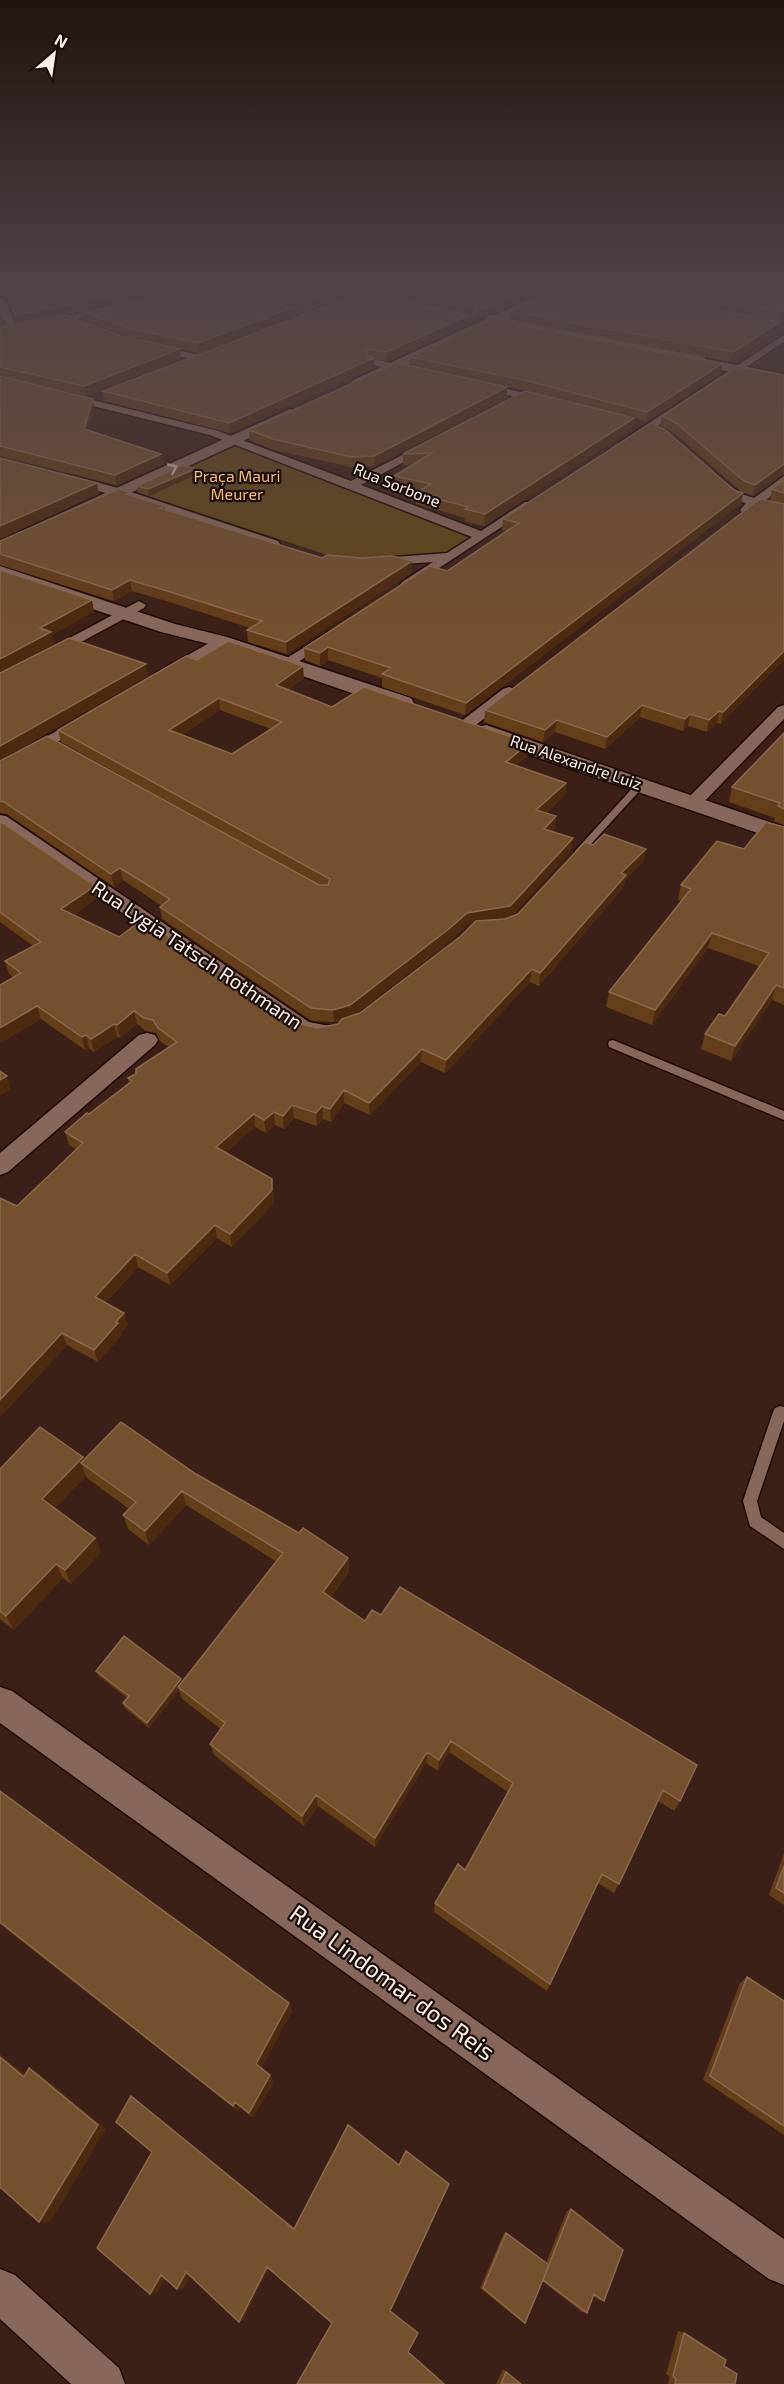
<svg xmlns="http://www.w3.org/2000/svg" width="784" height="2384" viewBox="0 0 784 2384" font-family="'Exo 2',sans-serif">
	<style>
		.green { fill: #634616 }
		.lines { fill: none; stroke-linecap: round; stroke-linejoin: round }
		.lane-casing { stroke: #220903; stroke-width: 3 }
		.street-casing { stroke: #220903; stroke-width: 3 }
		.secondary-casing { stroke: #220903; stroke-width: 3 }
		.lane { fill: #87675b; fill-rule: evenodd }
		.street { fill: #87675b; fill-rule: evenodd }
		.secondary { fill: #87675b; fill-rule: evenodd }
		.wall { fill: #643d19; fill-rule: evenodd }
		.shaded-wall { fill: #4d2a0f }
		.building { fill: #75502f; stroke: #8a694c; stroke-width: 1.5; fill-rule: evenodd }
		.oneway { stroke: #ceb8b0 }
		.labels { text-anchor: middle; stroke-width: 4.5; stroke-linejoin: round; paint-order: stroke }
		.far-park-label { font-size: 16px; fill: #f7bd62; stroke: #1a0e0a }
		.far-street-label { font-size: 16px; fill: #fdeee8; stroke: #1a0e0a }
		.street-label { font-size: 20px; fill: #fdeee8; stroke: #1a0e0a }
		.near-street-label { font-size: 24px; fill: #fdeee8; stroke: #1a0e0a }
	</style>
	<rect width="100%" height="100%" fill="#3c2017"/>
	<path class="green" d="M235 444 474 538 448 555 342 560 134 491Z"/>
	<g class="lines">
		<g class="lane-casing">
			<path id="lane" d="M641 781 645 784 644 786 581 855H575V851L638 782Z
				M613 1040 784 1111V1120L609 1047 608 1044 609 1041Z
				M780 1406 784 1407V1421L757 1501 761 1517 784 1533V1549L750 1526 743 1501 773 1412 775 1408Z"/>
		</g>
		<g class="street-casing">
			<path id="street" d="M372 288H385L374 294 482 316 477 319 365 297 335 309 330 306 358 292Z
				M0 297 5 300 16 326 117 306 122 309 0 335V329L8 328 0 310Z
				M784 335V342L630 444 626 445 620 442Z
				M150 344 204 356 205 358 200 361 147 349 145 347Z
				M373 359 423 370 424 372 419 375 369 364V360Z
				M0 377 218 431 351 481 430 441 436 444 434 446 361 485 481 531 525 502H533L535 505 407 589 402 588 400 585 402 582 433 562 374 566 367 562 369 559 447 553 472 537 210 435 0 383Z
				M477 382 555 400 556 402 551 405 473 387 472 385Z
				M66 474 125 490 278 541 280 544 273 548 268 547 117 496 62 481 60 478Z
				M717 475 741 494 754 498 784 476V486L765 501 784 506V514L758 507 750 513H742L740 510 746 503 733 500 713 482V476Z
				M139 601 146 605 144 608 0 686V675Z
				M330 631 335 632 337 635 335 638 292 666 287 668 279 663Z
				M220 637 225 638 227 641 225 644 167 677H157L154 674Z
				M509 687 515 689 517 692 515 695 472 728H460L458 725 460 722 503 689Z
				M784 705V719L699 807H687L684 803 687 799 778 707Z
				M88 713 94 715 96 718 94 721 0 775V763Z
				M0 815 6 816 309 1022 330 1026 333 1031 330 1036 322 1038 295 1033 0 828Z
				M147 1033 155 1035 158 1040 155 1045 8 1172 0 1175V1153L139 1035Z
				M0 1687 12 1691 784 2239V2285L769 2279 0 1723Z
				M0 2269 15 2275 119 2368 125 2384H71L0 2319Z"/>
		</g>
		<g class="secondary-casing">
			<path id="secondary" d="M553 288H570L510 318 700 353 705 354V359L784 374V382L677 362 672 361V356L498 323 363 386H353L351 383 353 380 486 319V315H495Z
				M290 409 295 411 298 414 295 417 0 553V541Z
				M0 566 175 624 227 637 411 698 414 703 411 708 403 710 395 708 213 645 161 632 0 578Z
				M486 725 784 827V842L478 737 475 732 478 727Z"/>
		</g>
		<use href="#lane" class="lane"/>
		<use href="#street" class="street"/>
		<use href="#secondary" class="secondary"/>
	</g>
	<path class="wall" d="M0 288H187L167 295 17 323 7 299 0 296Z
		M340 288H364L356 292Z
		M374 288H547L486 317H479L473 322 472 315 374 295Z
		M556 288H784V320L781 321 694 306 780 322 778 331 731 362 509 320 510 311Z
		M339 290V298L199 353 130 337 85 321 84 312 169 295Z
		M0 310 3 317 5 326 181 359 86 396 0 376Z
		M469 324 387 361 374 359V367L230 433 104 401 103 391Z
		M410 357 722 364 721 373 646 422 634 418 632 429 484 526 464 521 465 518 416 504V493L417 492 394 487V476L412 465H403V454L620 415 523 390 454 375 507 387V397L374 466 351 467 274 450 249 440V430L410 366Z
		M784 375V474H783L753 496 742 492 674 433 660 426 662 416Z
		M0 376 93 399 94 409 88 430 161 454 163 464 116 485 0 456Z
		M195 469V475L149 496 138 492 137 486Z
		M784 480V504L770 500 772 489Z
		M734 490 743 493 741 504 465 715 382 687V678L328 660 320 666 305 660 304 648 447 571 506 531 502 530 503 519Z
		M130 493V496L165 506V510L322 558 412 561 411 573 287 654 248 642 247 630 250 628 176 604 132 591 114 601 0 565V541Z
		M784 504 721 724 717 723 707 732 688 726 683 731 640 717 605 749 555 732 543 742 484 722 485 710Z
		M197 660 304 678 287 690 332 707 528 755 515 766 566 783 565 795 546 813 556 816 555 829 552 831 571 851 510 917 644 861 625 880 623 888 539 986 530 982 445 1073 421 1062 370 1115 344 1103 331 1122 323 1119 317 1126 294 1118 284 1129 275 1125 266 1133 255 1127 226 1152 272 1179 274 1203 232 1247 217 1238 170 1285 138 1267 105 1303 124 1313 128 1325 121 1332 122 1335 98 1362 67 1345 0 1417V1198L17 1206 76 1149 69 1145 65 1132 129 1083 128 1078 169 1047 160 1041 156 1033 146 1031 137 1024 120 1038 117 1037 94 1052 89 1048 85 1050 41 1019 0 1043V985L13 977 9 974 5 961 33 946 0 922V821L97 898 74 915 293 1022 317 1028 338 1024 341 1021 334 1022 312 1021 162 919 160 907 162 906 123 880 114 887 7 814 0 813V761L235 839 61 742 58 730ZM220 710 271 729 232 754 182 735ZM473 924 461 936 360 1013 354 1015 450 941 466 925Z
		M784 733V825L774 821 775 818 729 802 732 787Z
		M784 827V1005L772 1000 731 1061 701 1049 705 1034 725 1016 759 966 708 948 652 1025 606 1007 609 992 681 901 678 900 681 885Z
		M84 1460 196 1474 299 1533 348 1558 349 1572 331 1597 365 1621 372 1610 680 1801 674 1811 658 1801 619 1884 614 1893 598 1883 547 1991 434 1912 435 1903 465 1870 508 1792 449 1752 438 1771 426 1763 375 1847 318 1806 304 1826 214 1755 210 1744 221 1729 182 1699 179 1690 149 1728 125 1708 123 1703 127 1698 99 1676 96 1671 181 1679 182 1682 277 1562 186 1505 149 1545 128 1529 123 1515 129 1509 87 1478 86 1476 55 1508 95 1538 101 1552 71 1584 63 1578 14 1630 0 1619V1469Z
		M0 1791 289 2003 292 2011 261 2068 274 2081 253 2118 240 2107 238 2111 0 1924Z
		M784 1853V1905L769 1895Z
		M747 1977 784 2001V2135L703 2080 740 1983Z
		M571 2209 604 2301 599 2300 593 2296 587 2313 582 2312 542 2281 525 2323 522 2322 480 2288 504 2233H506L546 2263 567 2211Z
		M678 2331 684 2333 724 2366 735 2384H668L670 2377 666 2374Z
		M503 2369 521 2384H496Z"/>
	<path class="shaded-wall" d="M155 288H187L167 295 17 323 16 315Z
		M356 288H364L356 292Z
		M529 288H547L486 317 487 308Z
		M339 290V298L199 353 198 343Z
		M479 308V317L473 322V314Z
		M783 312H784V320L781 321Z
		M469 315V324L387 361V352Z
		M3 317 5 326 0 327V318Z
		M780 322 778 331 731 362 733 352Z
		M180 349 181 359 86 396 84 386Z
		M374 358V367L230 433 229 423Z
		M722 364 721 373 646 422 647 412Z
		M507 387V397L374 466V456Z
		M93 399 94 409 86 439 84 429Z
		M634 418 632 429 484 526 485 514Z
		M161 454 163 464 116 485 115 475Z
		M784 464 783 474 753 496 755 485Z
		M195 469V475L149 496 148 489Z
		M97 483 99 493 0 539V526Z
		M743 493 741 504 465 715 466 703Z
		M412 561 411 573 287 654 286 642Z
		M130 580 132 591 114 601 112 590Z
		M92 600 94 612 52 635 54 644 0 672V659L40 628Z
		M328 647V660L320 666V653Z
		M784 651V660L721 724 723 712Z
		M146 664 148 676 0 760V746Z
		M303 666 304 678 277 697 276 685Z
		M219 698 220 710 171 743 169 730Z
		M642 705 640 717 605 749 607 737Z
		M719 711 717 723 707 732 709 720Z
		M690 714 688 726 683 731 685 719Z
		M557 720 555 732 543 742 545 730Z
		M529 743 528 755 505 775 506 762Z
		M566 783 565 795 535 822 536 810Z
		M556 816 555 829 543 841 544 829Z
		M573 838 571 851 509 919 466 925 450 941 350 1018 334 1022 333 1010 467 913Z
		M646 849 644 861 625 880 623 888 539 986 540 973 621 873Z
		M120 868 123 880 114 887 111 874Z
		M95 886 97 898 64 922 61 909Z
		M712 933 708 948 652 1025 655 1010Z
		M532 969 530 982 445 1073 446 1060Z
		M776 985 772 1000 731 1061 735 1046Z
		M37 1006 41 1019 0 1043V1028Z
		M134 1011 137 1024 120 1038 117 1025Z
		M114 1024 117 1037 94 1052 91 1039Z
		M86 1035 89 1048 85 1050 82 1037Z
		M422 1049 421 1062 370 1115 369 1103Z
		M7 1076 11 1089 0 1096V1080Z
		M344 1090V1103L331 1122 330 1109Z
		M292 1105 294 1118 284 1129 283 1116Z
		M322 1106 323 1119 317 1126 316 1113Z
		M274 1112 275 1125 266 1133 264 1120Z
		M254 1114 255 1127 218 1159 216 1147Z
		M272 1179 274 1203 232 1247 230 1234Z
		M215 1225 217 1238 170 1285 167 1273Z
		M135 1254 138 1267 99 1309 95 1297Z
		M124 1313 128 1325 121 1332 122 1335 98 1362 94 1350 116 1322Z
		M62 1333 67 1345 0 1417V1400Z
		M83 1457 87 1468 81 1463 86 1476 49 1514 42 1499Z
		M182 1491 186 1505 149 1545 145 1531Z
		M95 1538 101 1552 71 1584 65 1570Z
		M348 1558 349 1572 324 1606 323 1592Z
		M56 1564 63 1578 14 1630 6 1616Z
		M181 1679 183 1685 178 1687 179 1690 149 1728 147 1723Z
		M451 1741 449 1752 438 1771 439 1760Z
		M427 1752 426 1763 375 1847V1838Z
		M316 1795 318 1806 304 1826 302 1816Z
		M289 2003 292 2011 260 2070 256 2064Z
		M0 2054 34 2082 24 2077 0 2057Z
		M29 2068 40 2074 106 2129 50 2223 39 2222Z
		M270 2075 274 2081 253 2118 249 2113Z
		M131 2096 138 2101 297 2230 294 2229Z
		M235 2102 240 2107 238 2111 233 2106Z
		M267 2267H270L243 2320 239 2322Z
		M186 2272H192L183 2289H177Z
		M161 2275H167L157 2293 150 2294Z
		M390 2310 417 2331 418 2333 390 2311Z
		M407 2350 446 2384H444L408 2352Z"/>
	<path class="building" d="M0 288H155L16 315 5 291Z
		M190 288H333L339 290 198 343 128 328 84 312 169 295Z
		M384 288H529L487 308H479L473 314 477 310 473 306Z
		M556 288H599L780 322 733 352 510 311Z
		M645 288H784V312H783Z
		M358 294 469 315 387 352 367 349V356L374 358 229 423 103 391Z
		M64 315 121 336 180 349 84 386 0 367V327Z
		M491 320 722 364 647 412 524 380 410 357Z
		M397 363 507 387 374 456 351 457 273 439 249 430Z
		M738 367 784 375V464L755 485 744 481 676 423 662 416Z
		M0 376 93 399 84 429 161 454 115 475 0 446Z
		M525 391 634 418 485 514 465 509 468 507 416 493 431 484 394 476 432 453 403 454Z
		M651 423 665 430 734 490 743 493 466 703 382 674 391 668 328 647 320 653 304 648 430 566 447 571 519 523 503 519Z
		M0 458 97 483 0 526Z
		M183 465 195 469 148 489 137 486Z
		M784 480V493L772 489Z
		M119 489 130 493 126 494 165 506 160 508 322 558 327 555 362 558 392 556 412 561 286 642 247 630 262 621 174 593 130 580 112 590 0 554V541Z
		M760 499 784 504V651L723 712 719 711 709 720 690 714 685 719 642 705 607 737 557 720 545 730 485 710Z
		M0 570 92 600 40 628 51 632 0 659Z
		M69 638 146 664 0 746V673Z
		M228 641 303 666 276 685 332 707 364 687 529 743 506 762 566 783 536 810 556 816 544 829 573 838 510 906 467 913 450 928 350 1005 333 1010 311 1008 160 907 170 899 120 868 111 874 4 802 0 801V761L47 736 319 885H328L330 879 58 730 186 656 197 660ZM219 698 282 722 232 754 169 730Z
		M784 733V809L778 806 780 803 732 787Z
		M0 821 95 886 61 909 119 937 143 919 293 1022 317 1028 338 1024 342 1019 360 1013 461 936 476 921 505 919 518 914 585 842 593 845 604 834 646 849 621 873 626 875 540 973 532 969 446 1060 422 1049 369 1103 344 1090 330 1109 322 1106 316 1113 292 1105 283 1116 274 1112 264 1120 254 1114 216 1147 272 1179V1190L230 1234 215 1225 167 1273 135 1254 95 1297 124 1313 116 1322 118 1323 94 1350 62 1333 0 1400V1198L17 1206 83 1143 65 1132 87 1113 89 1114 132 1081 128 1078 136 1074V1069L177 1042 158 1028 153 1020 144 1018 134 1011 117 1025 114 1024 91 1039 86 1035 82 1037 37 1006 0 1028V985L21 973 5 961 41 942 0 912Z
		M766 822 784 827V988L776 985 735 1046 705 1034 719 1014 725 1016 769 953 712 933 655 1010 609 992 691 889 681 885 717 841 744 849Z
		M0 1071 7 1076 0 1080Z
		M121 1422 196 1474 299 1533 303 1528 348 1558 323 1592 365 1621 372 1610 381 1615 400 1587 697 1765 680 1801 663 1790 619 1884 602 1874 550 1984 435 1903 458 1864 465 1870 513 1783 451 1741 439 1760 427 1752 375 1838 316 1795 302 1816 210 1744 225 1723 178 1687 283 1553 182 1491 145 1531 123 1515 136 1502 81 1463Z
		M40 1427 83 1457 42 1499 95 1538 65 1570 56 1564 6 1616 0 1611V1469Z
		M124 1636 181 1679 147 1723 123 1703 129 1696 96 1671Z
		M0 1791 289 2003 256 2064 270 2075 249 2113 235 2102 233 2106 0 1922Z
		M784 1866V1893L776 1888Z
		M747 1977 784 2001V2126L710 2076Z
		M0 2057 24 2077 29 2068 98 2125 39 2222 0 2187Z
		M131 2096 294 2229 348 2125 399 2165 406 2151 449 2184 390 2311 418 2333 408 2352 444 2384H297L332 2323 267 2267 239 2322 186 2272 177 2289 161 2275 150 2294 97 2248 152 2152 116 2122Z
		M571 2209 623 2250 604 2301 594 2294 587 2313 543 2280Z
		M506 2233 549 2265 525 2323 483 2288Z
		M684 2333 726 2360 724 2366 737 2374 735 2384H675L676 2379 673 2376Z
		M506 2372 521 2384H501Z"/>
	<defs><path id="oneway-chevron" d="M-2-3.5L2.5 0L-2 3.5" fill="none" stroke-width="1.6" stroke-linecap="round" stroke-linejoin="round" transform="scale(1.5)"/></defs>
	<use class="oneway" href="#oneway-chevron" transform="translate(173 468) rotate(-25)"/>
	<linearGradient id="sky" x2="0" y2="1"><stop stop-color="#21120d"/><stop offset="0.46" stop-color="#504247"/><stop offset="1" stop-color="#504247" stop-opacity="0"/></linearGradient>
	<rect width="784" height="622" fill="url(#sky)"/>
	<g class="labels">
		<g class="far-park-label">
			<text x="237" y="482">Praça Mauri<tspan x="237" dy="18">Meurer</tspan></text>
		</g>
		<g class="far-street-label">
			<text transform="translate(397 485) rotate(22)" y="6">Rua Sorbone</text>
			<text transform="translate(576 762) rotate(19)" y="6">Rua Alexandre Luiz</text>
		</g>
		<g class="street-label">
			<text transform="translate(197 955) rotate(34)" y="7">Rua Lygia Tatsch Rothmann</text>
		</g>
		<g class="near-street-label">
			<text transform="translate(392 1983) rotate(36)" y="8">Rua Lindomar dos Reis</text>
		</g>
	</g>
	<g transform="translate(54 54) rotate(29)" stroke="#1a0e0a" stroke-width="4.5" paint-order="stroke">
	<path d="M0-4.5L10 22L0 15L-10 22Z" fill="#fdeee8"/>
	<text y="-9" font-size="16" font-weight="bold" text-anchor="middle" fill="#fdeee8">N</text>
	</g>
</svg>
